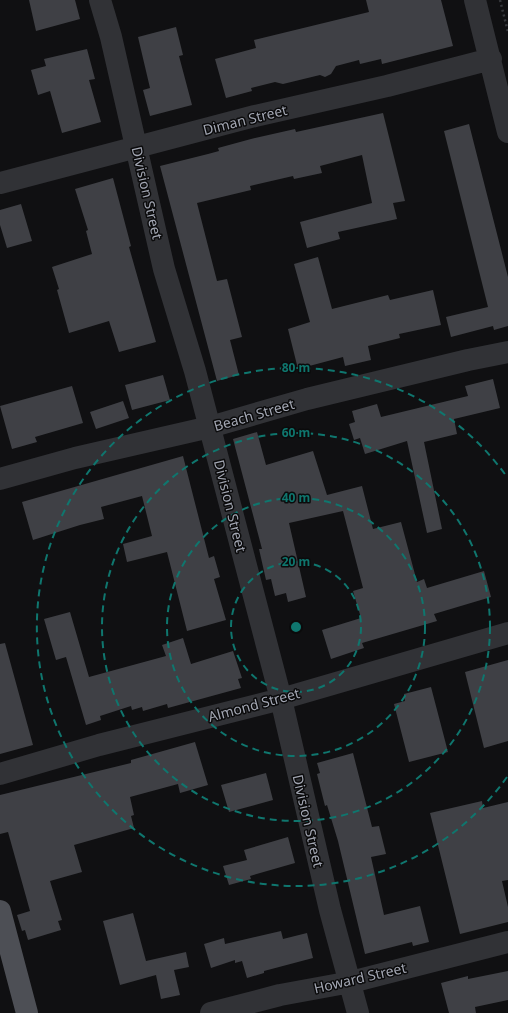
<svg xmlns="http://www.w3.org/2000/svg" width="508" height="1013" viewBox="0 0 508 1013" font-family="'Noto Sans',sans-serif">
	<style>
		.building { fill: #3f4045 }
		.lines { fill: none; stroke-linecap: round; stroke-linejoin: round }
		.path { stroke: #37393d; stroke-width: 2.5; stroke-dasharray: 2 3; stroke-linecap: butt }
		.minor { stroke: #313236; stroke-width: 22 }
		.major { stroke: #4d4f55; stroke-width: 22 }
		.ring { fill: none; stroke: #0f766e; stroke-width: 2; stroke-dasharray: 7 5 }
		.labels { text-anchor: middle; stroke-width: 3; stroke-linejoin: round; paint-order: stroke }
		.street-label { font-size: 14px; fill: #a2a6b2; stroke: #0b0b0c }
		.centre { fill: #0f766e; stroke: #0b0b0c; stroke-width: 2 }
		.ring-label { font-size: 12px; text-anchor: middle; font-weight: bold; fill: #0f766e; stroke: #0b0b0c; stroke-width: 3; stroke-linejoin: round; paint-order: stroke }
	</style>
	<rect width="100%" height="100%" fill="#101012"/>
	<path class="building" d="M29 0H75L80 19 36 31Z
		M366 0H441L453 46 382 64 381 59 360 64 359 60 336 66 331 74 325 77 320 75 283 84 275 82 251 88 252 91 226 98 215 59 256 48 254 40 369 12Z
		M176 27 183 55 179 56 192 105 150 116 143 90 150 88 138 37Z
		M87 49 95 79 89 80 101 122 62 133 50 91 38 95 31 70 46 66 44 59Z
		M383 113 405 201 393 203 397 219 338 232 340 239 307 248 300 222 372 203 362 155 320 166 322 173 294 179 293 176 250 186 251 190 197 203 217 281 227 279 242 337 230 340 239 375 217 381 160 166 208 154 219 151 218 148 251 139 295 129 296 132Z
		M469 124 508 277V326L494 330 493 326 451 337 446 317 488 307 444 131Z
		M113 178 131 246 129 247 156 342 119 352 109 321 69 333 57 290 59 289 52 267 92 254 86 231 88 230 75 189Z
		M21 204 32 241 7 248 0 225V210Z
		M318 257 332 309 388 295 390 300 433 290 441 325 399 334 400 338 368 346 371 360 345 366 343 357 298 369 288 329 310 322 294 264Z
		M163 375 170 400 132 410 125 385Z
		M493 379 500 408 454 419 457 434 424 442 442 529 427 533 407 441 365 454 360 438 354 440 349 424 355 422 352 411 377 404 381 417 468 396 465 386Z
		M72 386 83 423 35 437 37 442 12 449 0 406Z
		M123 401 129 418 96 429 90 412Z
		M257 432 266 465 313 451 327 495 362 486 373 529 401 522 417 582 424 579 427 588 484 571 491 597 434 614 437 621 362 643 364 648 331 659 322 630 361 618 353 591 363 588 343 511 289 523 306 597 288 602 286 593 275 596 271 579 266 580 259 549H262L233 439Z
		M183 456 209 558 214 556 220 577 214 579 226 620 187 631 167 552 127 562 123 544 152 536 142 496 101 507 104 519 80 525 33 540 22 502Z
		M70 612 89 677 166 656 162 645 183 638 191 664 233 651 242 678 238 679 241 688 168 708 167 704 143 711 142 707 132 710 131 706 100 716 101 720 86 725 66 657 56 660 44 619Z
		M5 643 33 745 0 754V644Z
		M508 660V741L484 748 465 672Z
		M431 687 448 752 409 762 394 704 405 701 404 694Z
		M195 742 208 785 180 793 178 784 130 797 134 815 131 816 134 828 74 845 82 872 50 881 62 920 58 921 61 930 28 940 25 930 22 931 17 915 30 911 8 832 0 834V795L131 763V760Z
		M353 753 372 827 379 826 386 854 371 857 384 915 420 906 429 942 413 946 412 942 365 954 338 841 327 805 325 806 317 774 320 773 317 763Z
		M266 773 273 800 229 812 221 785Z
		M482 801 483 808 508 802V880L502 881 508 907V922L460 934 430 813Z
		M288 837 295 863 250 876 251 879 229 885 223 866 247 860 244 850Z
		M133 913 146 961 186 952 189 967 174 970 180 995 161 999 156 975 120 985 103 921Z
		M281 931 283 939 307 933 313 958 264 971V973L247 978 242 961 235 963V960L211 968 204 944 224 938 225 944Z
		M508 971V1000L475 1007 476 1013H449L441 983 468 976V979Z"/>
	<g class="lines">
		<path class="path" d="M500 0 508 32"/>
		<path class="minor" d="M100 0 111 37 164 269 195 371 281 699 330 910 358 1013
			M475 0 508 132
			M0 183 255 116 387 86 491 59
			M0 479 75 458 210 427 307 399 468 360 508 352
			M0 774 99 745 281 699 508 633
			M211 1013 280 995 351 982 508 942"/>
		<path class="major" d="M0 911 27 1013"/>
	</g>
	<g class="ring">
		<circle cx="296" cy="627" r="65"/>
		<circle cx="296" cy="627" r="129"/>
		<circle cx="296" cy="627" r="194"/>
		<path d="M507 777A259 259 0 1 1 507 477"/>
	</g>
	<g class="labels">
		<g class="street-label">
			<text transform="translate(245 120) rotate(-14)" y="5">Diman Street</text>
			<text transform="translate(147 193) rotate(77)" y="5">Division Street</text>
			<text transform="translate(254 415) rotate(-16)" y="5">Beach Street</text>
			<text transform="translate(230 506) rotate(76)" y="5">Division Street</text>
			<text transform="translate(254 705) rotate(-15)" y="5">Almond Street</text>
			<text transform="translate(308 821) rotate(77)" y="5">Division Street</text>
			<text transform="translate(360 978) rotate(-13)" y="5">Howard Street</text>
		</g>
	</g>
	<circle cx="296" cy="627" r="6" class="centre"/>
	<g class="ring-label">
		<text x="296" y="372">80 m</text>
		<text x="296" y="437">60 m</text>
		<text x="296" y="502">40 m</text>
		<text x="296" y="566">20 m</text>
	</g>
</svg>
